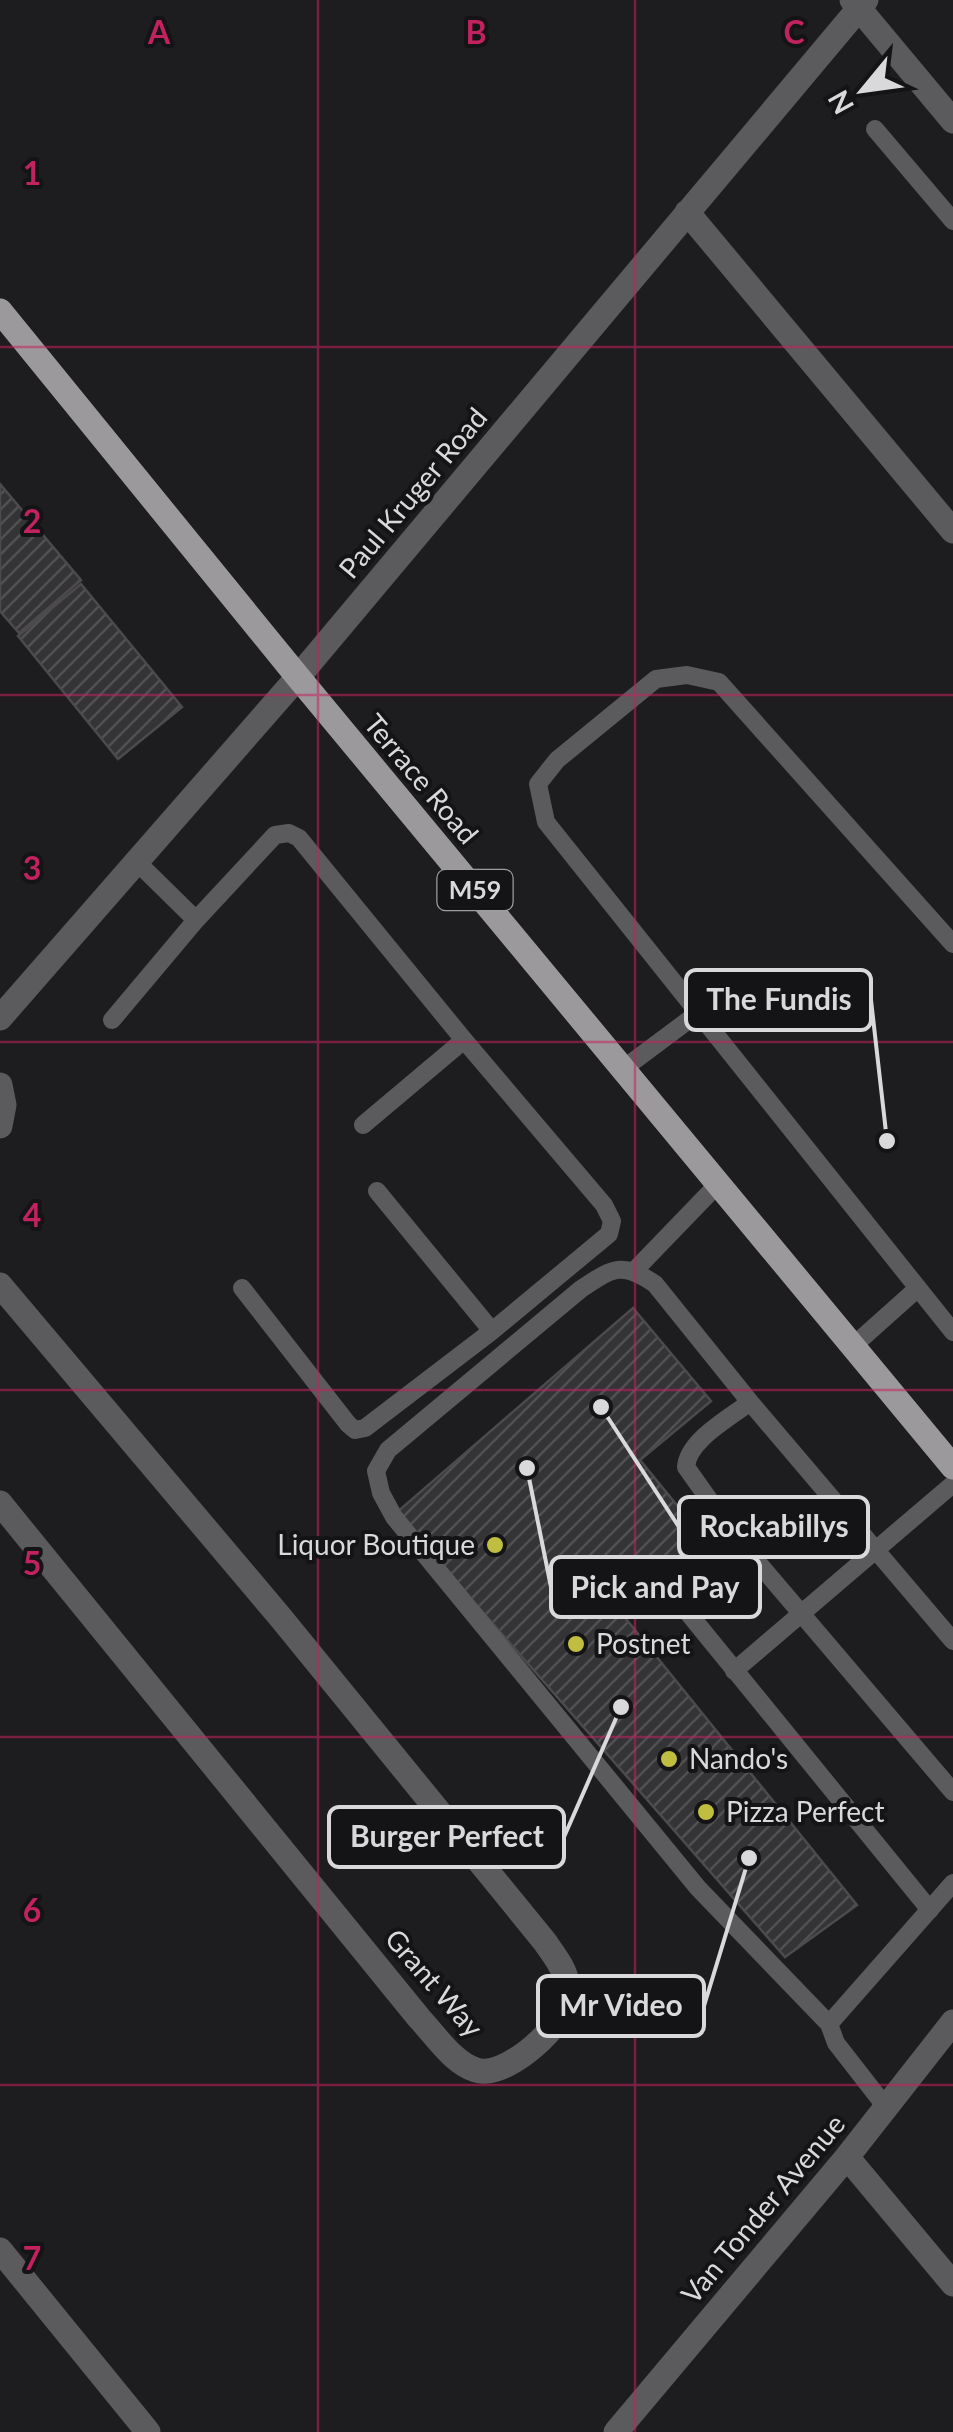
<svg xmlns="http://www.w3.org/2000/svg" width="953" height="2432" viewBox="0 0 953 2432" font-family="Lato,sans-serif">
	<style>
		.building { fill: url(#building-hatch); stroke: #4c4a4d; stroke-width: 2.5 }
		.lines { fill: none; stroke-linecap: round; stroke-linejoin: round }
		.lane { stroke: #5b5a5c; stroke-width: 18 }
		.street { stroke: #5b5a5c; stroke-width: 25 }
		.primary { stroke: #9b999b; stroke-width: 25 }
		.grid { fill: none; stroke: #c32261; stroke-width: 2.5; stroke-opacity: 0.55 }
		.poi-dot { fill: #c0be41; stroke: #141315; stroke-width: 4 }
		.labels { text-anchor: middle; stroke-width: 8; stroke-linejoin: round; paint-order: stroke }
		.shield { fill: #141315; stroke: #9e9d9f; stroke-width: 2.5 }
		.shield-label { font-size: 25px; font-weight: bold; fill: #d9d8da }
		.street-label { font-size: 28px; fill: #d9d8da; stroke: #141315 }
		.poi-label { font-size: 28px; fill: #d9d8da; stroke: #141315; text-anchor: start }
		.grid-label { font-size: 32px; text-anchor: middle; font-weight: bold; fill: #c32261; stroke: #141315; stroke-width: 8; stroke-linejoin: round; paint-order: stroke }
		.leader { fill: none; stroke: #d9d8da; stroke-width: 4 }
		.callout-dot { fill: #d9d8da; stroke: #141315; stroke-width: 4 }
		.callout { fill: #141315; stroke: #d9d8da; stroke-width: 4 }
		.callout-label { font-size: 30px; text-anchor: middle; font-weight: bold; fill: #d9d8da }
	</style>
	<defs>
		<pattern id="building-hatch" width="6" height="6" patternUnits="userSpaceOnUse" patternTransform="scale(2.5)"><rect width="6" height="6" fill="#343335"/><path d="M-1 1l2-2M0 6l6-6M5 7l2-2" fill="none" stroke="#515052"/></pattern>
	</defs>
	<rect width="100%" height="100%" fill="#1d1c1e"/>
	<path class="building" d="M0 484 81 580 19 633 0 611Z
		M81 584 182 707 118 759 18 636Z
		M633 1308 711 1401 640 1460 702 1536 618 1609 857 1905 785 1957 396 1513Z"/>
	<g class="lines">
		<path class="lane" d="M875 129 953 221
			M137 862 196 920 275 835 289 833 299 838 464 1040 604 1205 612 1221 609 1234 492 1331 365 1428 355 1430 348 1424 242 1288
			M953 944 719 682 687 675 656 679 557 760 538 784 546 822 953 1332
			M112 1020 196 920
			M623 1069 698 1013
			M363 1125 464 1040
			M377 1191 492 1331
			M635 1270 718 1184
			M852 1347 918 1288
			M750 1402C730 1418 688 1440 686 1467L732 1532 953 1792
			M732 1532C713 1553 676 1578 685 1609L930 1910
			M734 1671 953 1484
			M829 2024 698 1888 394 1517 381 1493 376 1471 388 1450 581 1289C613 1268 621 1261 655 1284L750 1402 953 1641
			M885 2106 836 2043 829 2024 953 1883"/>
		<path class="street" d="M852 0 953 121
			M687 212 953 531
			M0 1018 298 677 866 0
			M0 1085 4 1105 0 1126
			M0 1285 281 1618 545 1942C553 1954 565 1968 567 1983 568 1989 568 2000 566 2006 557 2031 505 2079 476 2070 453 2063 435 2035 419 2018L0 1503
			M847 2157 953 2284
			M0 2250 148 2432
			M616 2432 847 2157 953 2022"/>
		<path class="primary" d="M0 311 298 677 953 1467"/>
	</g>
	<path class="grid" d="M318 0V2432M635 0V2432M0 347H953M0 695H953M0 1042H953M0 1390H953M0 1737H953M0 2085H953"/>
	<g class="poi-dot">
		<circle cx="495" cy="1545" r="10"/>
		<circle cx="576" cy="1644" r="10"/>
		<circle cx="669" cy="1759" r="10"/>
		<circle cx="706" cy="1812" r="10"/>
	</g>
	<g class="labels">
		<rect class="shield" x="437.5" y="870" width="75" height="40" rx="8"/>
		<g class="shield-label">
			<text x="475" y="899">M59</text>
		</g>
		<g class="street-label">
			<text transform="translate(413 493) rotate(-50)" y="10">Paul Kruger Road</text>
			<text transform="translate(421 779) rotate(50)" y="10">Terrace Road</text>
			<text transform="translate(434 1983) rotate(49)" y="10">Grant Way</text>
			<text transform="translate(763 2209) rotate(-50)" y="10">Van Tonder Avenue</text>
		</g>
		<g class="poi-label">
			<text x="475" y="1555" text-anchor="end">Liquor Boutique</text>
			<text x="596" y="1654">Postnet</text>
			<text x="689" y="1769">Nando's</text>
			<text x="726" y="1822">Pizza Perfect</text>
		</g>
	</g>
	<g class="grid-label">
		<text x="159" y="44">A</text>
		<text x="476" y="44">B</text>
		<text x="794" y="44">C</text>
		<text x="32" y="185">1</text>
		<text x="32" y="533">2</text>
		<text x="32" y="880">3</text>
		<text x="32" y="1227">4</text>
		<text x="32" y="1575">5</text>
		<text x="32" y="1922">6</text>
		<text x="32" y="2270">7</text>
	</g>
	<path class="leader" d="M887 1141L871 1000M601 1407L679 1527M527 1468L551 1587M621 1707L564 1837M749 1858L704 2006"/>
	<g class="callout-dot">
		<circle cx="887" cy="1141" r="10"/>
		<circle cx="601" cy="1407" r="10"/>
		<circle cx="527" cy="1468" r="10"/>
		<circle cx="621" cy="1707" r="10"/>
		<circle cx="749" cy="1858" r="10"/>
	</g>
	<g class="callout">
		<rect x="686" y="970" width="185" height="60" rx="10"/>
		<rect x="679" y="1497" width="189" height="60" rx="10"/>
		<rect x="551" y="1557" width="209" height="60" rx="10"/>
		<rect x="329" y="1807" width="235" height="60" rx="10"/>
		<rect x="538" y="1976" width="166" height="60" rx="10"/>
	</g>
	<g class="callout-label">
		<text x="779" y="1010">The Fundis</text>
		<text x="774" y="1537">Rockabillys</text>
		<text x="655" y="1598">Pick and Pay</text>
		<text x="447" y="1847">Burger Perfect</text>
		<text x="621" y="2016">Mr Video</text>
	</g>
	<g transform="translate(863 90) rotate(241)" stroke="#141315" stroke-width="8" paint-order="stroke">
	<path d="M0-8L18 38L0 25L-18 38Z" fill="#d9d8da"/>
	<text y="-15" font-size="28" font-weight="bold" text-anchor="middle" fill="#d9d8da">N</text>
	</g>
</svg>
